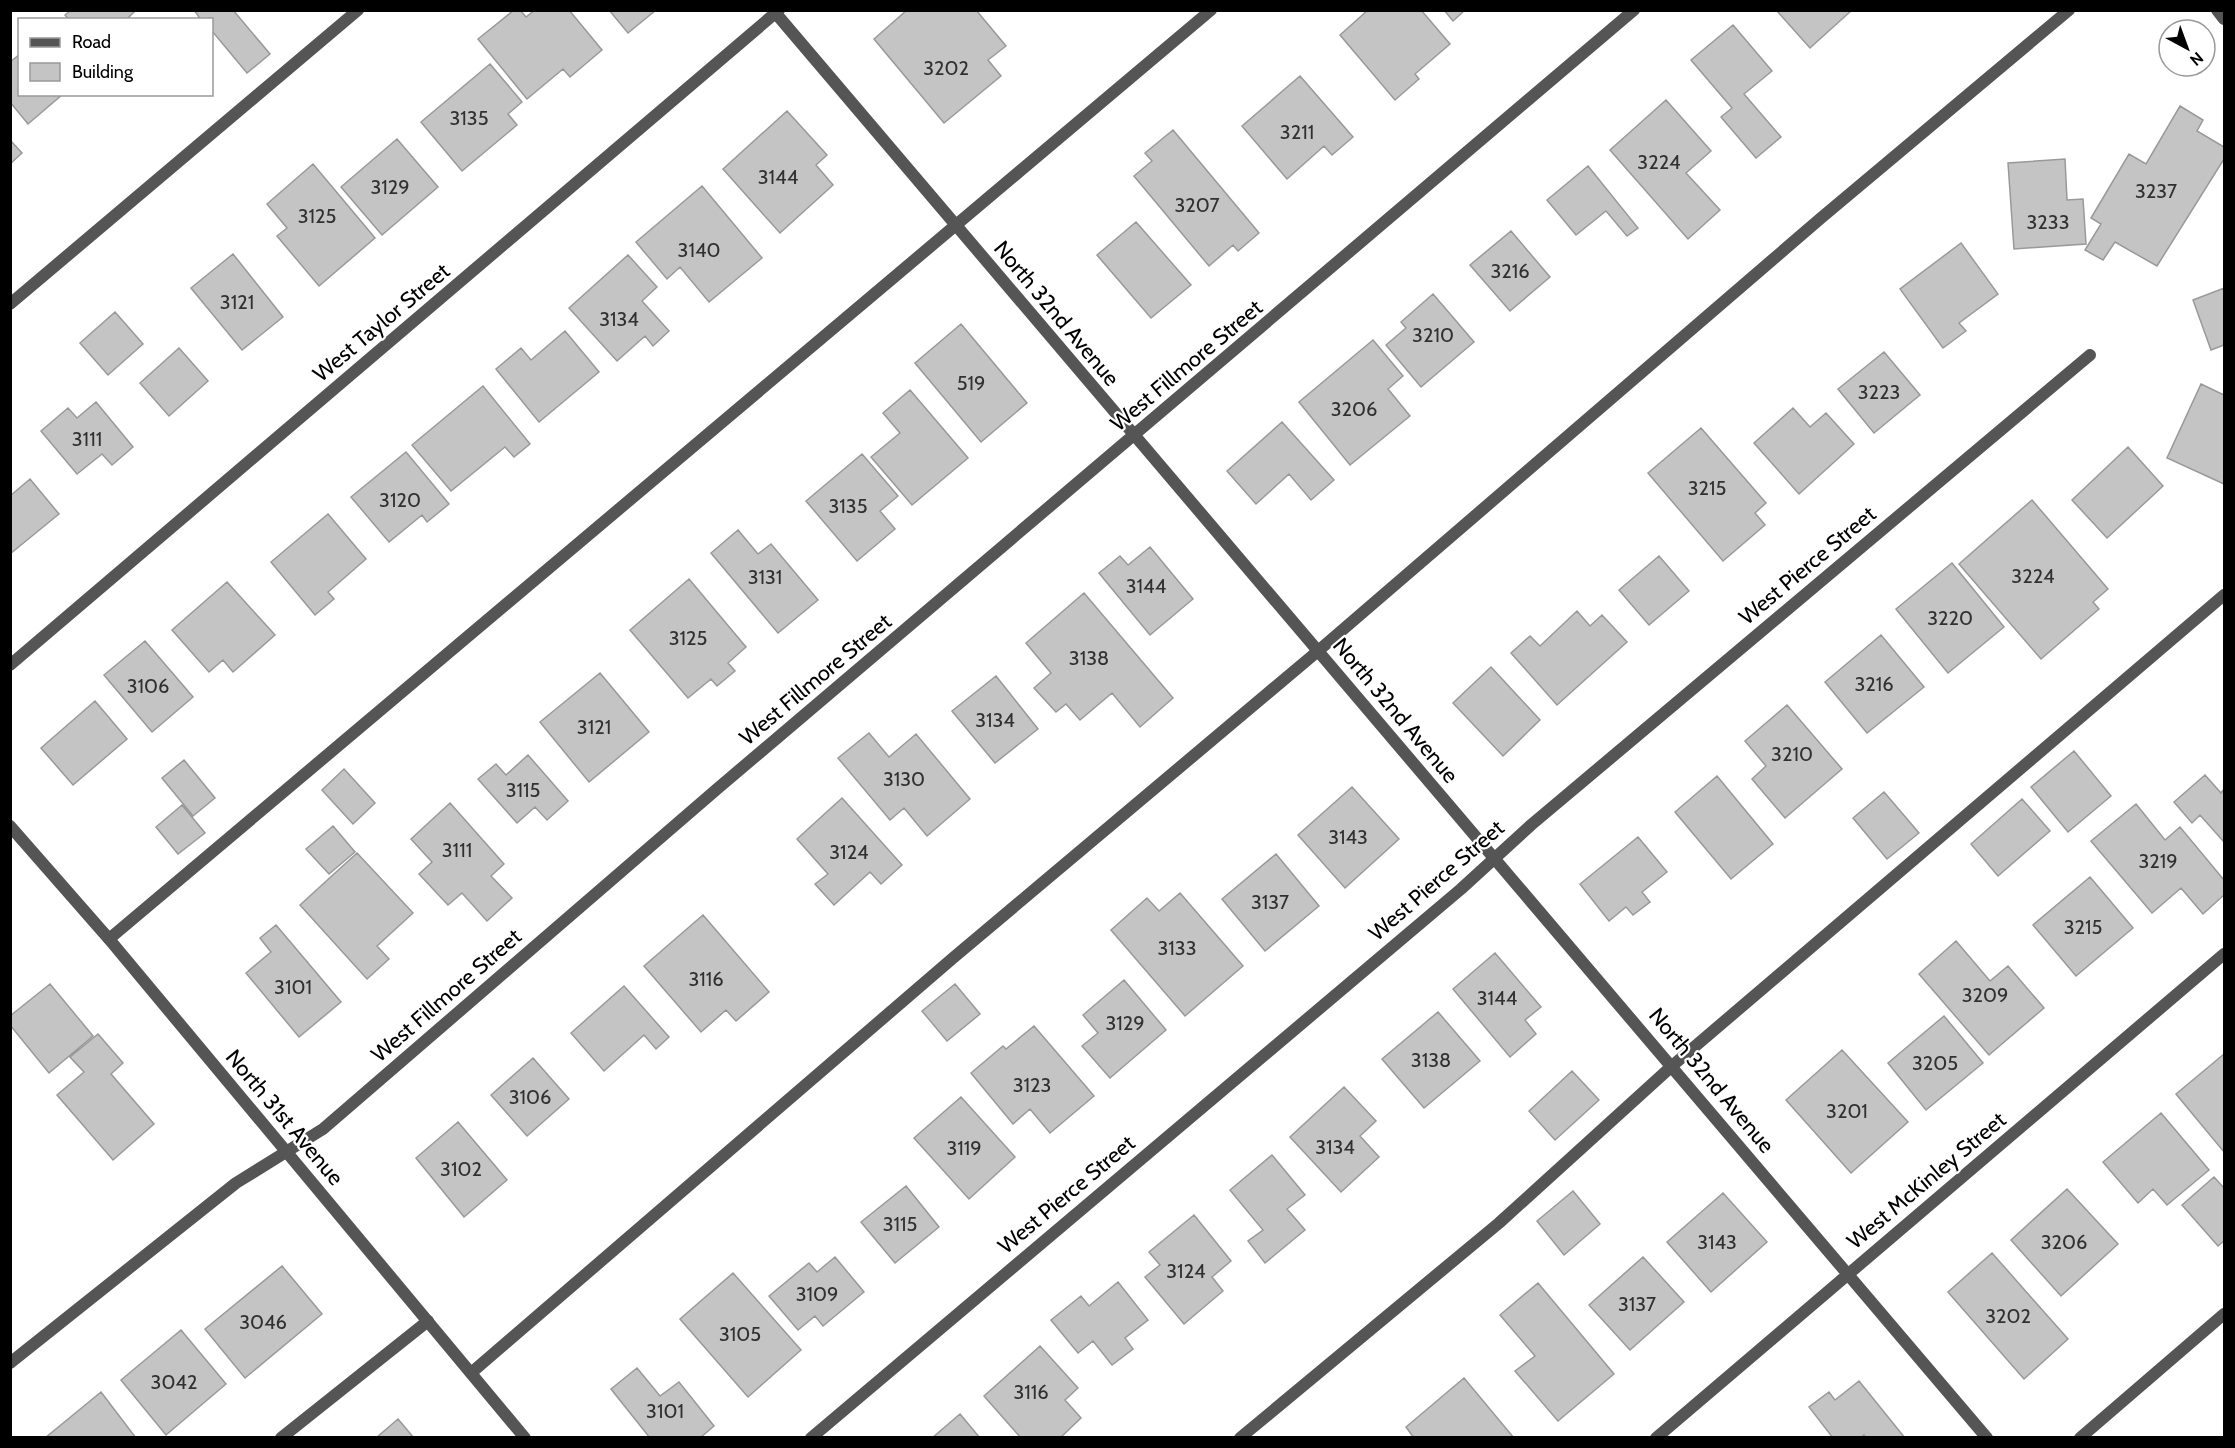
<svg xmlns="http://www.w3.org/2000/svg" width="2235" height="1448" viewBox="0 0 2235 1448" font-family="Cabin,sans-serif">
	<style>
		.building { fill: #c4c4c4; stroke: #999; stroke-width: 1.5 }
		.lines { fill: none; stroke-linecap: round; stroke-linejoin: round }
		.service { stroke: #555; stroke-width: 12 }
		.minor { stroke: #555; stroke-width: 12 }
		.tertiary { stroke: #555; stroke-width: 12 }
		.labels { text-anchor: middle; stroke-width: 4.5; stroke-linejoin: round; paint-order: stroke }
		.number-label { font-size: 20px; fill: #313131 }
		.street-label { font-size: 22px; fill: #000; stroke: #fff }
	</style>
	<rect width="100%" height="100%" fill="#fff"/>
	<path class="building" d="M71 10H136L126 20H69L65 15Z
		M194 10H233L270 54 247 73 212 31V20H201Z
		M514 10H520L526 17 535 10H569L602 50 570 77 563 69 527 99 478 39Z
		M609 10H656L628 33Z
		M907 10H976L1006 46 988 60 1001 76 944 123 874 39Z
		M1368 10H1421L1450 44 1415 74 1419 79 1395 100 1340 35Z
		M1444 10H1465L1453 21Z
		M1776 10H1852L1810 48Z
		M1733 25 1772 71 1744 94 1781 137 1756 158 1721 117 1732 108 1691 60Z
		M20 54V94H63L28 124 10 102V62Z
		M490 64 522 102 508 114 517 125 462 171 421 122Z
		M1300 76 1353 137 1332 155 1324 146 1287 179 1242 126Z
		M1666 100 1711 151 1686 173 1720 210 1688 239 1610 150Z
		M2180 106 2203 120 2197 131 2224 147V159L2157 266 2115 242 2103 260 2085 250 2101 224 2091 218 2129 154 2146 164Z
		M787 111 827 155 816 165 833 185 780 233 723 169Z
		M1173 130 1259 233 1238 251 1233 245 1209 266 1134 176 1152 161 1145 153Z
		M397 139 438 187 382 235 341 187Z
		M10 140 22 153 10 164Z
		M2065 159 2067 200 2083 199 2086 244 2014 249 2008 163Z
		M313 164 375 238 319 286 277 236 287 228 267 204Z
		M1588 166 1638 228 1627 236 1606 211 1576 235 1547 200Z
		M702 186 762 258 709 302 680 267 667 279 636 242Z
		M1136 222 1191 285 1151 318 1097 255Z
		M1511 231 1550 277 1510 311 1470 265Z
		M1961 243 1998 294 1959 323 1966 331 1943 348 1900 289Z
		M233 254 283 317 242 350 191 288Z
		M628 255 657 287 642 301 669 331 653 346 645 336 617 361 569 308Z
		M2224 288V345L2211 350 2193 300Z
		M1433 294 1474 342 1421 387 1386 345 1406 328 1401 322Z
		M115 312 143 344 108 375 80 343Z
		M961 324 1027 403 981 442 915 363Z
		M565 331 599 372 539 422 496 369 521 348 531 360Z
		M1373 340 1403 376 1388 389 1410 416 1350 465 1299 402Z
		M179 348 208 381 169 416 140 383Z
		M1884 352 1920 395 1874 433 1838 389Z
		M2201 384 2224 395V484L2167 458Z
		M483 386 530 444 514 457 505 447 451 491 412 445Z
		M910 390 968 458 912 505 871 457 900 433 883 413Z
		M96 402 133 447 112 465 102 454 77 474 41 431 68 408 77 418Z
		M1793 408 1810 427 1826 413 1854 444 1799 494 1754 443Z
		M1282 422 1334 480 1311 500 1289 474 1256 504 1227 471Z
		M1701 428 1766 503 1755 513 1765 525 1723 561 1648 473Z
		M2128 447 2163 486 2107 538 2072 500Z
		M406 452 449 504 427 522 422 515 389 542 351 497Z
		M862 454 898 496 880 511 895 529 857 561 806 501Z
		M30 479 59 514 10 554V496Z
		M2032 500 2108 589 2093 602 2099 609 2041 659 1959 564Z
		M328 514 366 559 328 592 334 599 315 615 271 562Z
		M738 530 758 554 771 544 818 600 778 633 711 553Z
		M1150 547 1193 599 1150 635 1099 573 1120 556 1128 565Z
		M1659 556 1689 591 1649 625 1619 590Z
		M1952 563 2004 627 1948 673 1896 609Z
		M689 579 746 647 728 663 735 671 717 686 711 679 688 698 630 630Z
		M227 582 275 635 233 672 223 660 209 672 172 630Z
		M1084 593 1173 698 1140 727 1112 693 1080 720 1066 704 1056 712 1034 688 1051 673 1026 643Z
		M1577 611 1590 626 1602 615 1627 642 1557 705 1511 653 1530 636 1540 646Z
		M1881 635 1924 687 1867 733 1825 682Z
		M145 641 193 697 152 732 104 675Z
		M1491 667 1540 720 1503 756 1453 703Z
		M600 673 649 732 589 782 540 722Z
		M996 676 1038 729 995 763 952 711Z
		M95 701 127 739 73 785 41 748Z
		M1787 705 1842 769 1785 818 1752 779 1766 766 1745 741Z
		M869 733 889 757 916 734 970 799 927 836 904 808 890 820 838 758Z
		M2074 751 2111 796 2068 832 2031 787Z
		M528 755 568 801 547 820 535 807 517 823 478 779 496 764 506 775Z
		M184 760 215 798 193 816 162 778Z
		M344 769 375 803 353 824 322 790Z
		M2205 775 2221 793 2224 789V842L2200 815 2192 823 2174 802Z
		M1717 776 1773 844 1731 879 1675 812Z
		M1352 787 1399 839 1345 888 1298 835Z
		M1884 792 1919 833 1887 859 1853 818Z
		M842 798 902 865 881 884 870 872 834 905 815 884 828 874 797 839Z
		M2022 799 2050 831 1998 876 1971 844Z
		M450 803 504 864 491 876 512 898 487 921 462 893 448 905 419 874 432 862 411 839Z
		M2136 804 2165 840 2180 827 2224 880V895L2203 914 2181 888 2152 913 2091 841Z
		M182 805 205 833 178 854 156 827Z
		M333 826 355 852 329 874 306 849Z
		M1638 837 1667 872 1642 892 1650 902 1633 915 1626 907 1609 921 1580 884Z
		M357 853 413 913 377 946 389 959 367 979 300 905Z
		M1276 854 1319 906 1265 951 1222 899Z
		M2090 877 2133 928 2076 976 2033 925Z
		M1180 893 1243 966 1185 1016 1111 930 1147 898 1159 911Z
		M703 915 769 992 736 1021 726 1010 701 1032 644 966Z
		M276 925 341 1002 299 1037 246 973 271 952 260 938Z
		M1956 941 1990 981 2008 966 2044 1008 1989 1055 1919 974Z
		M1495 953 1541 1007 1525 1020 1536 1034 1510 1057 1453 989Z
		M1124 980 1166 1030 1110 1078 1082 1046 1098 1033 1083 1015Z
		M50 984 93 1036 49 1073 10 1025V1016Z
		M955 984 980 1014 947 1041 922 1011Z
		M624 986 669 1037 656 1049 644 1035 604 1071 571 1033Z
		M1438 1012 1480 1061 1424 1108 1382 1059Z
		M1944 1016 1983 1063 1926 1110 1888 1063Z
		M1034 1026 1094 1096 1050 1133 1030 1109 1013 1124 971 1073 1003 1046 1006 1049Z
		M98 1034 123 1063 111 1074 154 1124 113 1160 57 1095 84 1072 70 1057Z
		M1842 1050 1908 1122 1851 1173 1786 1100Z
		M2224 1054V1152L2176 1094Z
		M533 1058 569 1099 527 1136 491 1095Z
		M1572 1071 1599 1100 1555 1140 1529 1111Z
		M1344 1087 1376 1121 1360 1136 1379 1157 1341 1192 1290 1137Z
		M961 1097 1015 1157 969 1199 914 1138Z
		M2161 1113 2209 1170 2167 1205 2153 1189 2138 1203 2103 1162Z
		M458 1122 507 1180 464 1217 416 1158Z
		M1272 1155 1305 1195 1287 1209 1305 1230 1265 1263 1248 1241 1263 1230 1230 1190Z
		M2214 1177 2224 1188V1241L2218 1246 2182 1205Z
		M906 1186 939 1227 895 1263 861 1222Z
		M2067 1189 2118 1244 2061 1296 2011 1240Z
		M1573 1191 1600 1224 1564 1255 1537 1221Z
		M1723 1193 1767 1242 1711 1292 1667 1242Z
		M1194 1215 1231 1261 1212 1277 1223 1291 1184 1324 1145 1277 1160 1265 1149 1252Z
		M1992 1253 2068 1339 2024 1379 1948 1292Z
		M835 1257 864 1292 823 1326 815 1316 798 1330 769 1296 809 1263 817 1272Z
		M1643 1257 1684 1302 1630 1350 1589 1305Z
		M282 1266 322 1314 245 1378 205 1329Z
		M733 1273 801 1350 748 1397 680 1319Z
		M1118 1282 1148 1320 1125 1338 1133 1349 1112 1365 1093 1341 1078 1353 1051 1320 1081 1296 1089 1306Z
		M1538 1283 1614 1374 1558 1421 1515 1371 1535 1356 1500 1315Z
		M181 1330 226 1384 166 1435 121 1380Z
		M1040 1346 1078 1388 1065 1400 1081 1418 1060 1438H1021L984 1396Z
		M637 1368 660 1396 679 1382 714 1426 700 1438H650L611 1389Z
		M1464 1378 1514 1438H1414L1406 1427Z
		M1859 1381 1905 1438H1866L1864 1435 1861 1438H1833L1809 1407 1829 1392 1835 1400Z
		M101 1392 136 1438H45Z
		M960 1414 980 1438H932Z
		M398 1419 414 1438H376Z"/>
	<g class="lines">
		<path class="service" d="M10 304 358 10
			M109 939 1211 10
			M471 1373 953 958 1318 651 1821 218 2069 10
			M281 1438 428 1321
			M1240 1438 1499 1223 1672 1066 2224 595
			M2080 1438 2224 1314"/>
		<path class="minor" d="M773 10 1987 1438
			M2217 10 2224 19
			M10 665 779 10
			M10 1363 236 1183 323 1129 717 789 1634 10
			M811 1438 1461 889 1531 825 2090 355
			M1656 1438 2224 954"/>
		<path class="tertiary" d="M10 826 109 939 525 1438"/>
	</g>
	<g class="labels">
		<g class="number-label">
			<text x="946" y="75">3202</text>
			<text x="469" y="125">3135</text>
			<text x="1297" y="139">3211</text>
			<text x="1659" y="169">3224</text>
			<text x="778" y="184">3144</text>
			<text x="390" y="194">3129</text>
			<text x="2156" y="198">3237</text>
			<text x="1197" y="212">3207</text>
			<text x="317" y="223">3125</text>
			<text x="2048" y="229">3233</text>
			<text x="699" y="257">3140</text>
			<text x="1510" y="278">3216</text>
			<text x="237" y="309">3121</text>
			<text x="619" y="326">3134</text>
			<text x="1433" y="342">3210</text>
			<text x="971" y="390">519</text>
			<text x="1879" y="399">3223</text>
			<text x="1354" y="416">3206</text>
			<text x="87" y="446">3111</text>
			<text x="1707" y="495">3215</text>
			<text x="400" y="507">3120</text>
			<text x="848" y="513">3135</text>
			<text x="2033" y="583">3224</text>
			<text x="765" y="584">3131</text>
			<text x="1146" y="593">3144</text>
			<text x="1950" y="625">3220</text>
			<text x="688" y="645">3125</text>
			<text x="1089" y="665">3138</text>
			<text x="1874" y="691">3216</text>
			<text x="148" y="693">3106</text>
			<text x="995" y="727">3134</text>
			<text x="594" y="734">3121</text>
			<text x="1792" y="761">3210</text>
			<text x="904" y="786">3130</text>
			<text x="523" y="797">3115</text>
			<text x="1348" y="844">3143</text>
			<text x="457" y="857">3111</text>
			<text x="849" y="859">3124</text>
			<text x="2158" y="868">3219</text>
			<text x="1270" y="909">3137</text>
			<text x="2083" y="934">3215</text>
			<text x="1177" y="955">3133</text>
			<text x="706" y="986">3116</text>
			<text x="293" y="994">3101</text>
			<text x="1985" y="1002">3209</text>
			<text x="1497" y="1005">3144</text>
			<text x="1125" y="1030">3129</text>
			<text x="1431" y="1067">3138</text>
			<text x="1935" y="1070">3205</text>
			<text x="1032" y="1092">3123</text>
			<text x="530" y="1104">3106</text>
			<text x="1847" y="1118">3201</text>
			<text x="1335" y="1154">3134</text>
			<text x="964" y="1155">3119</text>
			<text x="461" y="1176">3102</text>
			<text x="900" y="1231">3115</text>
			<text x="1717" y="1249">3143</text>
			<text x="2064" y="1249">3206</text>
			<text x="1186" y="1278">3124</text>
			<text x="817" y="1301">3109</text>
			<text x="1637" y="1311">3137</text>
			<text x="2008" y="1323">3202</text>
			<text x="263" y="1329">3046</text>
			<text x="740" y="1341">3105</text>
			<text x="174" y="1389">3042</text>
			<text x="1031" y="1399">3116</text>
			<text x="665" y="1418">3101</text>
		</g>
		<g class="street-label">
			<text transform="translate(1057 313) rotate(50)" y="8">North 32nd Avenue</text>
			<text transform="translate(381 322) rotate(-40)" y="8">West Taylor Street</text>
			<text transform="translate(1186 365) rotate(-40)" y="8">West Fillmore Street</text>
			<text transform="translate(1807 565) rotate(-40)" y="8">West Pierce Street</text>
			<text transform="translate(815 679) rotate(-40)" y="8">West Fillmore Street</text>
			<text transform="translate(1396 710) rotate(50)" y="8">North 32nd Avenue</text>
			<text transform="translate(1436 880) rotate(-41)" y="8">West Pierce Street</text>
			<text transform="translate(446 995) rotate(-41)" y="8">West Fillmore Street</text>
			<text transform="translate(1712 1080) rotate(50)" y="8">North 32nd Avenue</text>
			<text transform="translate(285 1117) rotate(50)" y="8">North 31st Avenue</text>
			<text transform="translate(1926 1180) rotate(-40)" y="8">West McKinley Street</text>
			<text transform="translate(1066 1194) rotate(-40)" y="8">West Pierce Street</text>
		</g>
	</g>
	<rect width="2235" height="1448" fill="none" stroke="#000000" stroke-width="24"/>
	<rect x="18" y="18" width="195" height="78" fill="#ffffff" stroke="#999999" stroke-width="1.5"/>
	<rect x="30" y="38" width="30" height="9" fill="#555555" stroke="#999999" stroke-width="1.5"/>
	<text x="72" y="48" font-size="18" fill="#000000">Road</text>
	<rect x="30" y="63" width="30" height="18" fill="#c4c4c4" stroke="#999999" stroke-width="1.5"/>
	<text x="72" y="78" font-size="18" fill="#000000">Building</text>
	<g transform="translate(2187 48) rotate(139)"><circle r="28" fill="#ffffff" stroke="#999999" stroke-width="1.5"/>
	<path d="M0-4.5L10 22L0 15L-10 22Z" fill="#000000"/>
	<text y="-9" font-size="16" font-weight="bold" text-anchor="middle" fill="#000000">N</text>
	</g>
</svg>
